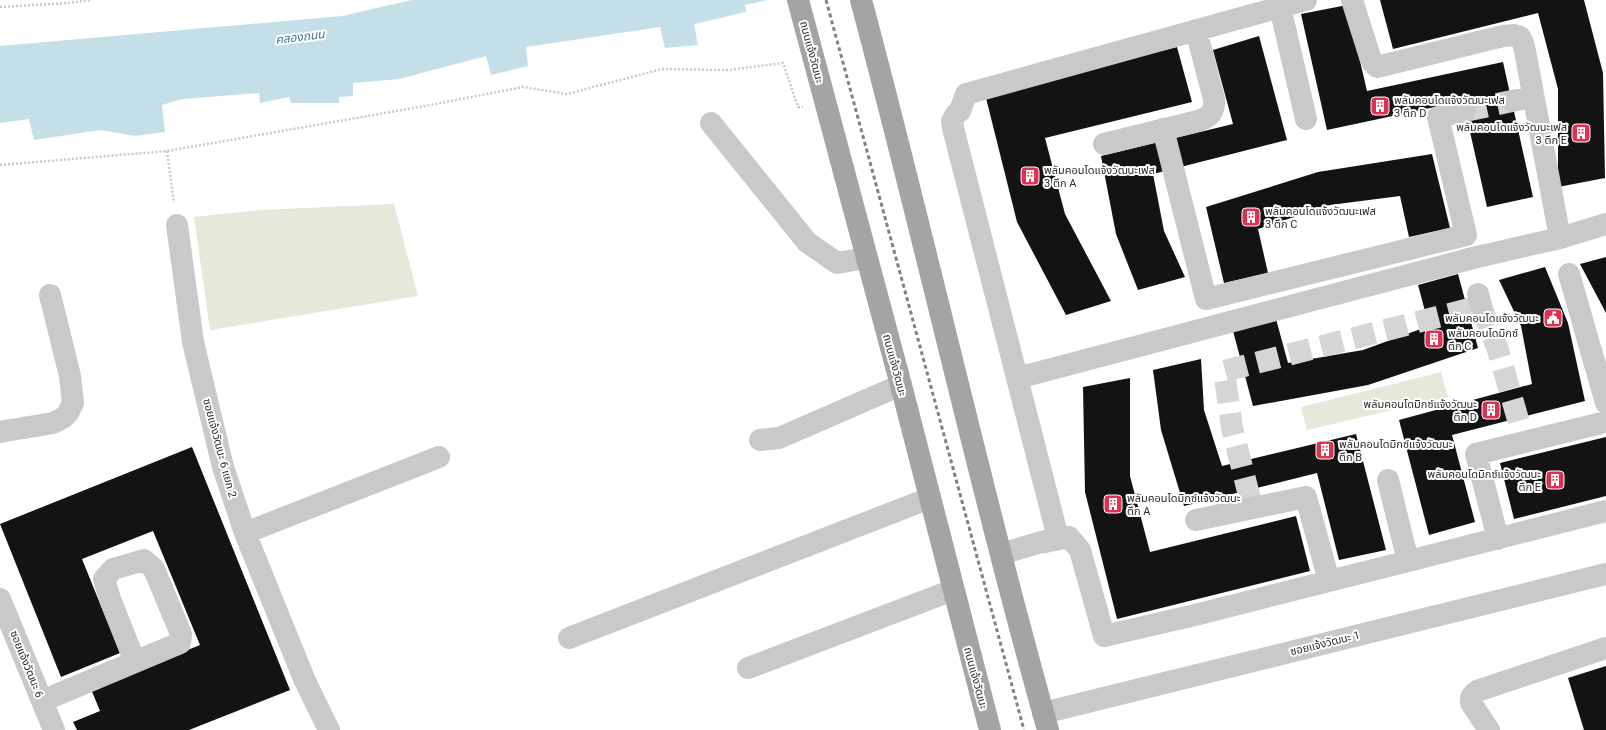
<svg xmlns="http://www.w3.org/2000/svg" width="1606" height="730" viewBox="0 0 1606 730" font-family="Roboto,'Noto Sans Thai',sans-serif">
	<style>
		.green { fill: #e4e9d9 }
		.water { fill: #c5dfe9 }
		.building { fill: #131313 }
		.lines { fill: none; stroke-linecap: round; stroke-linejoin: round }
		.minor-tunnel { stroke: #d5d5d5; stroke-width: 22; stroke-dasharray: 22 11; stroke-linecap: butt }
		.path { stroke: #c9c9c9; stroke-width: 2.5; stroke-dasharray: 2 2; stroke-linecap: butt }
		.minor { stroke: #c9c9c9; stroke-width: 22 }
		.major { stroke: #a4a4a4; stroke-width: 22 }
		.rail { stroke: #818181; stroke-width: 3; stroke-dasharray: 4 3; stroke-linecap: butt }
		.labels { text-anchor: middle; stroke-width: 4; stroke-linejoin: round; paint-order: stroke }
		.street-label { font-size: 11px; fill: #2c2c2c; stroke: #fff }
		.poi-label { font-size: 11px; fill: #2c2c2c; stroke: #fff; text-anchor: start }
		.water-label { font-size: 12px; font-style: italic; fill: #3d758b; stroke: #fff }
	</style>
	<rect width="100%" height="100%" fill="#fff"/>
	<path class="green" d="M394 204 418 296 210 330 194 217 260 210Z
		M1441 372 1448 397 1307 430 1301 407Z"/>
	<path class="water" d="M412 0H767L745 5 746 12 694 24 698 45 665 48 660 27 526 47 528 66 491 75 486 56 399 79 353 83V96L339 97V103H291L289 97 260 103 259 93 182 99 162 105 165 132 135 136 100 130 34 140 29 119 0 123V46L342 16Z"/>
	<path class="building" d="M1380 0H1584L1603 73 1605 178 1558 187V89L1538 13 1393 49Z
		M1347 5 1367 91 1503 62 1533 197 1487 207 1463 101 1327 130 1301 14Z
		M1259 36 1287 140 1153 174 1164 231 1185 277 1138 290 1116 234 1101 156 1233 124 1213 50Z
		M1177 47 1192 102 1045 138 1065 214 1111 301 1066 315 1017 222 985 94Z
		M1432 154 1450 228 1409 237 1400 196 1330 205 1258 229 1268 273 1224 283 1206 207 1318 172Z
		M1606 257V313L1580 264Z
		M1545 267 1568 323 1585 401 1452 435 1475 522 1429 535 1399 420 1532 384 1521 326 1499 280Z
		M1458 274 1478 348 1368 385 1253 406 1233 331 1276 319 1288 363 1363 350 1429 326 1418 285Z
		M1201 359 1204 410 1222 466 1356 434 1386 550 1339 560 1317 473 1184 506 1161 430 1153 370Z
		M1130 378V476L1150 552 1296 516 1310 571 1117 619 1085 492 1083 387Z
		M1606 437V496L1514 519 1500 463Z
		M192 447 290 690 189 730H77L73 722 100 711 91 689 200 645 153 531 82 559 120 653 61 677 0 524Z
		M1606 666V730H1584L1568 678Z"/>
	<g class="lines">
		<path class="minor-tunnel" d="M1465 111 1512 101
			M1250 499 1232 428 1224 371 1481 306 1498 350 1521 430"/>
		<path class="path" d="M0 7 68 3 91 0
			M167 151 174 203
			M0 165 167 151 425 106 523 87 567 94 662 69 729 70 783 63 798 107H803"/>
		<path class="minor" d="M1352 0 1370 57 1373 63 1377 67 1503 36 1514 35 1520 37 1523 43 1525 51 1560 238
			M1280 7 1306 119
			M1512 101 1533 97
			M711 123 807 242 837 263 866 258
			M1163 129 1206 299 1466 235 1438 117 1465 111
			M1104 144 1198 121C1210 117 1215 112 1214 99L1196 30
			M177 225 193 342 223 467 245 533 305 681 329 730
			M1569 274 1606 403
			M1478 294 1481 306
			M1017 378 1473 258 1560 238 1606 224
			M0 432 53 423 63 418 68 413 73 403 70 376 50 295
			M760 440 779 438 901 385
			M1388 480 1408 561
			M1196 520 1306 497 1329 581
			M245 533 439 457
			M1498 539 1476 454 1606 422
			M1045 542 1069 537 1080 550 1104 636 1195 615 1606 511
			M1001 554 1052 539 1056 536V530L954 132 952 121 956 114 960 111 966 94 1306 0
			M0 599 54 730
			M569 638 930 498
			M748 668 953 590
			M42 701 180 643 181 634 154 569 144 560 113 569 104 579 110 599 135 662
			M1043 713 1606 574
			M1489 730 1471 703C1470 697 1472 695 1477 691L1606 648"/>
		<path class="major" d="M798 0 901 385 990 730
			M861 0C926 243 980 488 1048 730"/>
		<path class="rail" d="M826 0 1024 730"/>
	</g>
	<defs>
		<g id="building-square" transform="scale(1)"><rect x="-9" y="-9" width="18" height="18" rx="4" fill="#e0304f" stroke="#fff"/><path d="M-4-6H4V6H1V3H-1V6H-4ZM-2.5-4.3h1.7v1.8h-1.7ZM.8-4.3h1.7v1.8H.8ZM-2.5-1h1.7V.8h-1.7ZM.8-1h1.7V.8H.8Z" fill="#fff"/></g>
		<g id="civic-square" transform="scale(1)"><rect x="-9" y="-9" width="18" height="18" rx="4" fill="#e0304f" stroke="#fff"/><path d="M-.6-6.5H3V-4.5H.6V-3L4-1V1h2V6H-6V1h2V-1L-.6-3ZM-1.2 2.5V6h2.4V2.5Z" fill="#fff"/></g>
	</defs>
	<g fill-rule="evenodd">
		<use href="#building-square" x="1380" y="106"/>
		<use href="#building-square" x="1581" y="133"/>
		<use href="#building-square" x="1030" y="176"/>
		<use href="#building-square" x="1251" y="217"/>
		<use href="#civic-square" x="1553" y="318"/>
		<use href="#building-square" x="1434" y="339"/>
		<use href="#building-square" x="1491" y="410"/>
		<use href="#building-square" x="1325" y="450"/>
		<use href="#building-square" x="1555" y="480"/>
		<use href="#building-square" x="1113" y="504"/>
	</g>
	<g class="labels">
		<g class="street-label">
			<text transform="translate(812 52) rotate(75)" y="4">ถนนแจ้งวัฒนะ</text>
			<text transform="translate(895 365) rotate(75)" y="4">ถนนแจ้งวัฒนะ</text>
			<text transform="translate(220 448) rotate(75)" y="4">ซอยแจ้งวัฒนะ 6 แยก 2</text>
			<text transform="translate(1325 643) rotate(-14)" y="4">ซอยแจ้งวัฒนะ 1</text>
			<text transform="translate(27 664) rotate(68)" y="4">ซอยแจ้งวัฒนะ 6</text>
			<text transform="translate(976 678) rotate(75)" y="4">ถนนแจ้งวัฒนะ</text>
		</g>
		<g class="poi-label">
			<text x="1394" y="104">พลัมคอนโดแจ้งวัฒนะเฟส<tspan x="1394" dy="13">3 ตึก D</tspan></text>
			<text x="1567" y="131" text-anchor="end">พลัมคอนโดแจ้งวัฒนะเฟส<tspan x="1567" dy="13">3 ตึก E</tspan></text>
			<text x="1044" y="174">พลัมคอนโดแจ้งวัฒนะเฟส<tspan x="1044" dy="13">3 ตึก A</tspan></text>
			<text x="1265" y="215">พลัมคอนโดแจ้งวัฒนะเฟส<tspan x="1265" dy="13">3 ตึก C</tspan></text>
			<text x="1539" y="322" text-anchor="end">พลัมคอนโดแจ้งวัฒนะ</text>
			<text x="1448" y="337">พลัมคอนโดมิกซ์<tspan x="1448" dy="13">ตึก C</tspan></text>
			<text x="1477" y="408" text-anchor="end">พลัมคอนโดมิกซ์แจ้งวัฒนะ<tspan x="1477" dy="13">ตึก D</tspan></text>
			<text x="1339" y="448">พลัมคอนโดมิกซ์แจ้งวัฒนะ<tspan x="1339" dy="13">ตึก B</tspan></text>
			<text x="1541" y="478" text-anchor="end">พลัมคอนโดมิกซ์แจ้งวัฒนะ<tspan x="1541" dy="13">ตึก E</tspan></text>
			<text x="1127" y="502">พลัมคอนโดมิกซ์แจ้งวัฒนะ<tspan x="1127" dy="13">ตึก A</tspan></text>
		</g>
		<g class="water-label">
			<text transform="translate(300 37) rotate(-7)" y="4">คลองถนน</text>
		</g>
	</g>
</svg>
